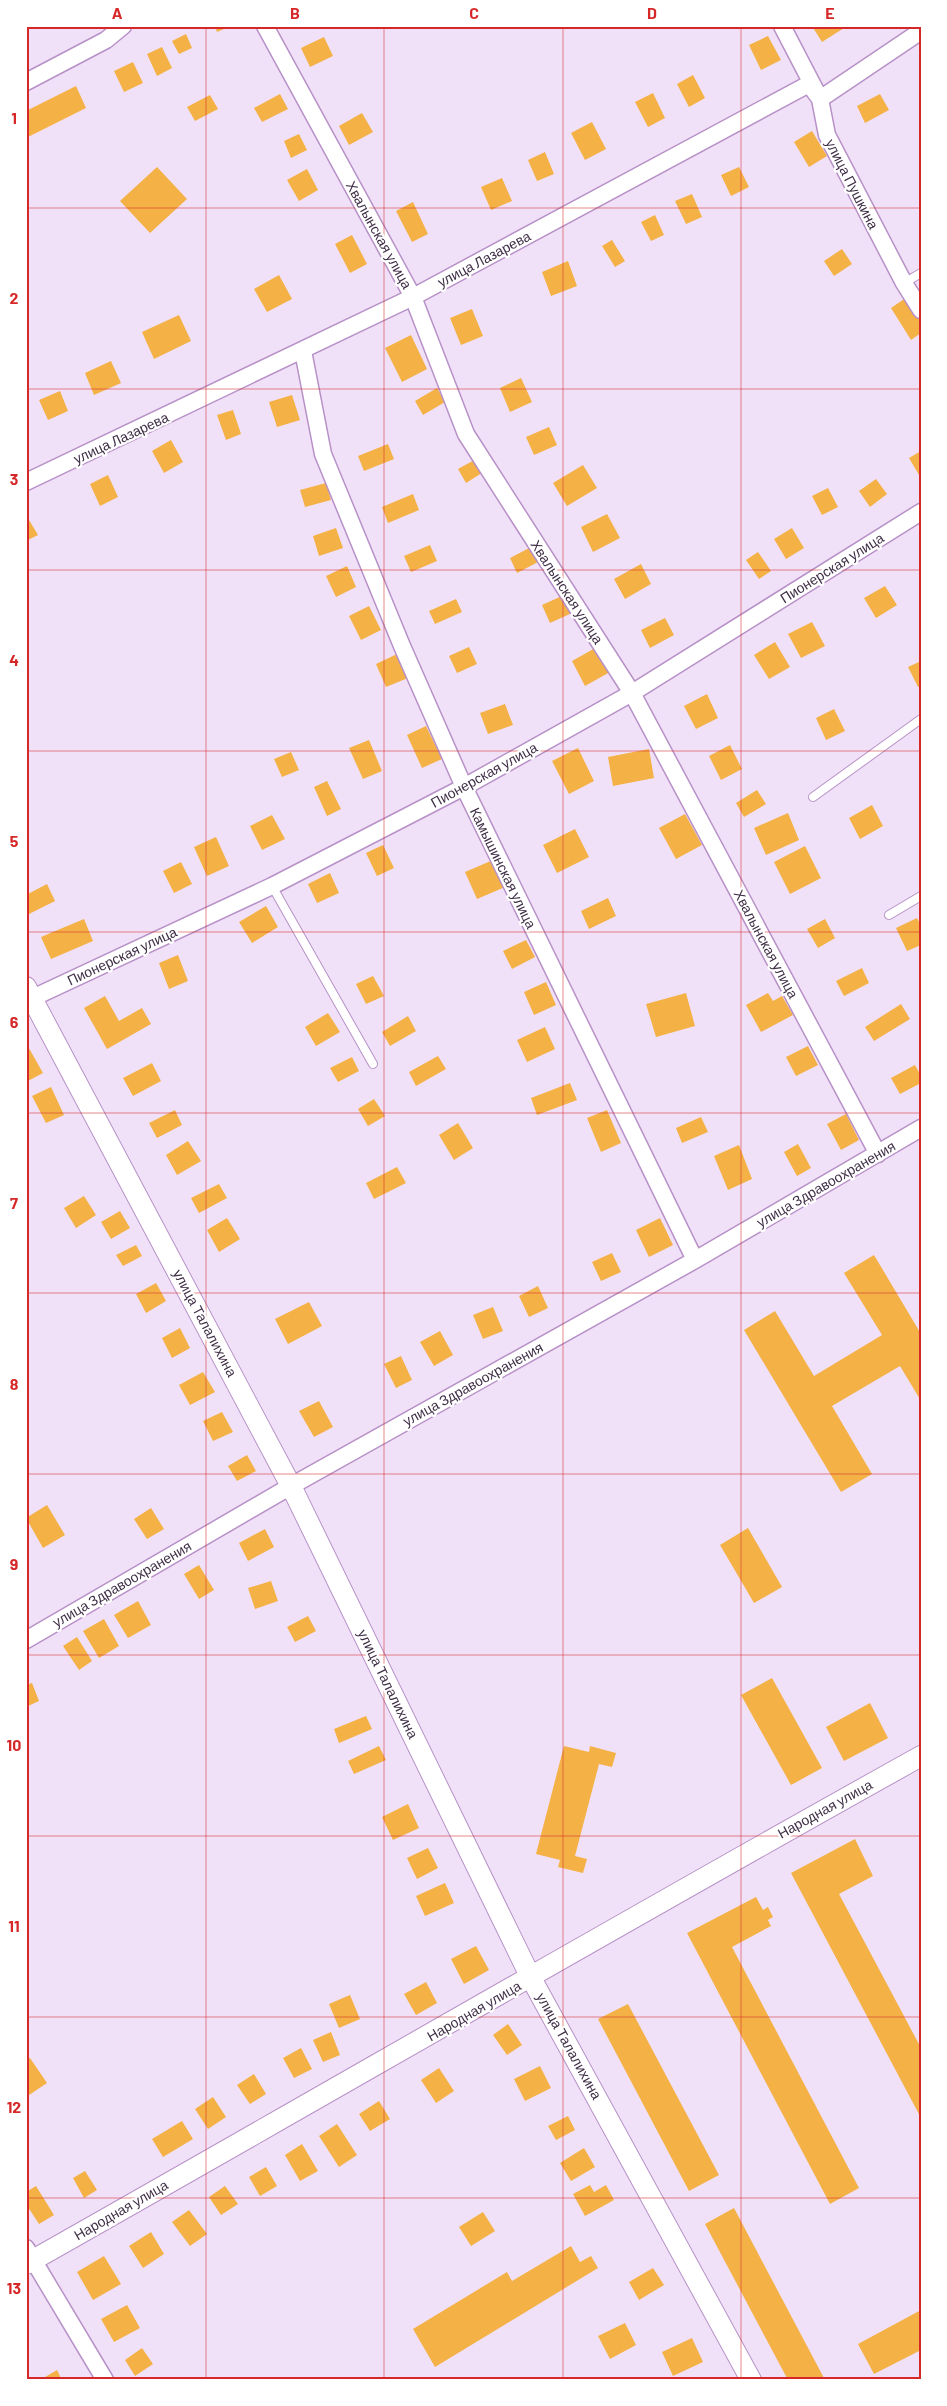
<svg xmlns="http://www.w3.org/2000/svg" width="947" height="2406" viewBox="0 0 947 2406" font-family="Barlow,sans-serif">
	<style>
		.building { fill: #f3b146 }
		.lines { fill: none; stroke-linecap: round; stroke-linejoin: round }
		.service-casing { stroke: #b791c7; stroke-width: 10 }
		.minor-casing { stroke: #b791c7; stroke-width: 19 }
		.tertiary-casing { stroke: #b791c7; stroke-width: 22 }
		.service { stroke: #fff; stroke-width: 8 }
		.minor { stroke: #fff; stroke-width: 16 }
		.tertiary { stroke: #fff; stroke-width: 20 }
		.grid { fill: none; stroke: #d62828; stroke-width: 1; stroke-opacity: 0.55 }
		.labels { text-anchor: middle; stroke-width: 4.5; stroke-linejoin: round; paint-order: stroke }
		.street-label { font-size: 14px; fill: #3f2f46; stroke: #fff }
		.neatline { fill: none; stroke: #d62828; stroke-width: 2 }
		.grid-label { font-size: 16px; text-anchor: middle; font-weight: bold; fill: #d62828 }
	</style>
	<rect width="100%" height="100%" fill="#f1e1f8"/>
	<path class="building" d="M215 26H231L217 32Z
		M812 26H843L844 28 822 42Z
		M186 34 192 48 179 54 172 41Z
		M768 36 781 60 761 70 749 45Z
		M324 37 333 56 310 67 301 48Z
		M162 47 172 68 157 76 147 54Z
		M133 62 143 83 124 92 114 71Z
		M693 75 705 98 689 107 677 84Z
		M76 86 86 108 26 138V111Z
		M653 93 665 118 648 127 635 102Z
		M280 94 288 109 262 122 254 108Z
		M880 94 889 110 865 123 857 106Z
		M210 95 218 109 195 121 187 107Z
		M362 113 373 132 349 145 339 126Z
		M592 122 606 149 585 160 571 133Z
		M812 131 827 156 809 167 794 142Z
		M299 134 307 150 291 158 284 141Z
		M545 152 554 174 537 181 528 160Z
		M157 167 187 199 150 233 120 201Z
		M739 167 749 187 731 196 721 175Z
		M307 169 318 190 299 201 287 180Z
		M502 178 512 201 491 210 481 187Z
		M692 194 702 217 686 224 675 201Z
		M413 202 428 234 412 242 396 211Z
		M655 215 664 235 651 241 641 222Z
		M352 235 367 264 350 273 335 244Z
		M612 240 625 261 615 267 602 246Z
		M842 249 852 264 834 276 824 261Z
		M568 261 577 286 551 296 542 272Z
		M279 275 292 299 267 312 254 289Z
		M907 297 921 320V333L911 340 891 308Z
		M472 309 483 336 461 345 450 318Z
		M179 315 191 341 154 359 142 332Z
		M411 335 427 369 402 382 385 348Z
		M111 361 121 383 94 395 85 373Z
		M521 378 532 402 510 412 500 388Z
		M437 388 445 402 423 415 415 401Z
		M60 391 68 411 48 420 39 400Z
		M292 395 300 420 277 427 269 402Z
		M233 410 241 434 226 440 217 415Z
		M549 427 557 445 534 455 526 437Z
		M171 440 183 462 164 473 152 451Z
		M388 444 394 459 364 471 358 456Z
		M921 451V474L919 475 909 458Z
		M478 458 485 471 466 483 458 469Z
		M583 465 597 488 567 506 553 483Z
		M108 475 118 497 100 506 90 484Z
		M876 479 887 494 870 507 859 491Z
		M326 483 331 500 305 507 300 490Z
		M828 488 838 507 822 515 812 496Z
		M413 494 419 510 388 523 382 507Z
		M607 514 620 538 593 552 581 527Z
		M26 515 38 535 26 541Z
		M336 528 343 548 319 556 313 536Z
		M792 528 804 548 786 559 774 539Z
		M430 545 437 561 411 572 404 556Z
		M533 546 540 561 517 573 510 558Z
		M758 552 771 571 759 579 746 560Z
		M641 564 651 584 625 599 614 579Z
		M347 566 356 587 336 597 326 576Z
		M885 586 897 605 876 618 864 598Z
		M564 595 572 613 550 623 542 605Z
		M456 599 462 612 435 624 429 611Z
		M369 606 381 630 361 640 349 616Z
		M665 618 674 635 650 648 641 630Z
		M812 622 825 646 801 658 788 634Z
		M775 642 790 667 769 679 754 655Z
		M469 647 477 664 457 673 449 656Z
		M597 647 610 672 585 686 572 661Z
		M397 654 408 678 386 687 376 664Z
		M921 661V686L918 687 908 667Z
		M707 694 718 718 696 729 684 706Z
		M505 704 513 725 488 734 480 713Z
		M834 709 845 731 826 740 816 718Z
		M426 726 442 759 422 768 407 735Z
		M369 740 382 771 363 779 349 748Z
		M730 745 742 769 721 780 709 756Z
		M578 748 594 781 569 794 552 761Z
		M649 749 654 778 613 786 608 757Z
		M291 752 299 770 282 777 274 759Z
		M327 781 341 809 327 816 314 787Z
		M757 790 766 804 744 817 736 803Z
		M872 805 883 826 860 839 849 818Z
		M788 813 799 840 766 855 754 828Z
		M685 814 702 845 676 859 659 828Z
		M272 815 285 839 262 850 250 826Z
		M575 829 589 857 557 873 543 845Z
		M216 837 229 866 207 876 194 847Z
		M383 845 394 868 377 876 366 853Z
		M805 846 821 878 790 894 774 862Z
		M493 860 505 887 477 899 465 872Z
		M181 862 192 884 174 893 163 871Z
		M330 873 339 893 317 903 308 884Z
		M47 884 55 901 27 915 26 895Z
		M608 898 616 916 589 929 581 911Z
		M266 906 278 927 252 943 239 922Z
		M917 918 921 926V945L907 951 896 928Z
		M84 919 93 941 51 959 41 937Z
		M825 919 835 938 818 948 807 929Z
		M526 940 535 957 512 969 503 951Z
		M178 955 188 981 169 989 159 963Z
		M862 968 869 983 844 996 836 981Z
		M373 976 384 996 366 1004 356 984Z
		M546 982 556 1005 534 1015 524 992Z
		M686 993 695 1026 656 1037 646 1004Z
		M768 993 773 1001 782 996 793 1015 761 1032 746 1005Z
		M105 996 119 1021 142 1008 151 1024 107 1049 84 1008Z
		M901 1004 910 1019 874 1041 865 1027Z
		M328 1013 340 1032 316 1046 305 1027Z
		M408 1016 416 1031 390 1046 382 1032Z
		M545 1027 555 1049 527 1062 517 1040Z
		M26 1043 43 1073 26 1082Z
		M808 1046 818 1065 796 1076 786 1057Z
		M438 1056 446 1069 416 1086 409 1072Z
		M352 1057 359 1071 338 1082 330 1068Z
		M152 1063 161 1081 133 1096 123 1078Z
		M915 1065 921 1076V1083L900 1094 891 1078Z
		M570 1083 577 1100 537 1115 531 1098Z
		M51 1087 64 1115 46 1123 32 1096Z
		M374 1099 385 1116 368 1126 358 1109Z
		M175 1110 182 1125 157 1138 149 1123Z
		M607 1110 621 1143 601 1152 587 1118Z
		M846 1114 859 1140 841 1150 827 1124Z
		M701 1117 708 1132 682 1143 676 1128Z
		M458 1123 473 1148 454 1160 439 1135Z
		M188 1141 201 1161 177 1175 166 1155Z
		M798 1144 811 1168 797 1176 784 1152Z
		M739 1145 752 1179 728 1190 714 1156Z
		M397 1167 406 1183 374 1199 366 1183Z
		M219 1184 227 1198 199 1213 191 1198Z
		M84 1196 96 1215 76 1228 64 1208Z
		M120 1211 130 1228 111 1239 101 1222Z
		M227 1218 240 1239 219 1252 207 1230Z
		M660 1218 673 1245 649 1257 636 1230Z
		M136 1245 142 1256 123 1266 116 1255Z
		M612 1253 621 1272 601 1281 592 1262Z
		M874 1255 921 1334V1401L900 1366 832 1406 872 1474 841 1492 744 1330 775 1311 814 1376 882 1335 844 1273Z
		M156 1283 166 1301 146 1313 136 1294Z
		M538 1286 548 1308 529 1317 519 1296Z
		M309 1302 322 1326 288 1344 275 1319Z
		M493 1307 503 1331 483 1339 473 1315Z
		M180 1328 190 1348 172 1358 162 1338Z
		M440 1331 453 1355 434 1366 420 1342Z
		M401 1356 412 1380 396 1388 384 1364Z
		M203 1372 215 1392 190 1405 179 1385Z
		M319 1401 333 1427 314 1437 299 1411Z
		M222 1412 233 1432 213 1441 203 1421Z
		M247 1455 256 1471 237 1481 228 1466Z
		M47 1505 65 1535 43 1548 26 1518Z
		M151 1508 164 1529 147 1539 134 1519Z
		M748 1528 782 1587 754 1603 720 1545Z
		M265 1529 274 1547 248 1561 239 1543Z
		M199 1565 214 1590 199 1599 184 1574Z
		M271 1581 278 1601 255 1609 248 1588Z
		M138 1601 151 1625 128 1638 114 1615Z
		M308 1616 316 1631 295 1642 287 1627Z
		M104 1619 119 1646 99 1658 83 1631Z
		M77 1637 92 1661 79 1670 63 1646Z
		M772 1678 822 1768 791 1785 741 1695Z
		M32 1683 39 1701 26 1707V1685Z
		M870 1703 888 1738 844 1761 826 1727Z
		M366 1716 372 1729 339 1743 334 1729Z
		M379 1746 386 1760 354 1774 348 1761Z
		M564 1746 589 1752 590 1746 616 1753 612 1767 599 1764 575 1856 587 1859 583 1873 558 1867 560 1860 536 1854Z
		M408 1804 419 1828 393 1840 382 1817Z
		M855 1839 873 1876 839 1894 921 2048V2118L791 1873Z
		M428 1848 438 1868 417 1879 407 1858Z
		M445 1883 454 1903 425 1916 416 1896Z
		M756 1897 763 1910 768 1907 773 1917 768 1920 771 1926 732 1947 859 2188 830 2204 687 1933Z
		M476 1946 489 1970 464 1984 451 1959Z
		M426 1982 437 2003 416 2015 404 1994Z
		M350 1995 360 2019 339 2028 329 2004Z
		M628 2004 719 2175 689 2191 598 2019Z
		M508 2024 522 2045 507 2055 493 2035Z
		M331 2032 340 2055 323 2062 313 2040Z
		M301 2048 312 2069 294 2078 283 2058Z
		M30 2058 47 2083 26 2097V2060Z
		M540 2066 551 2088 525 2101 514 2079Z
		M439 2068 454 2091 436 2103 421 2080Z
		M254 2074 266 2094 250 2104 237 2085Z
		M213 2097 226 2117 208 2129 195 2109Z
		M379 2101 390 2119 370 2131 359 2114Z
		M568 2116 575 2130 556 2140 548 2126Z
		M182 2121 193 2139 163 2157 152 2139Z
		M337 2124 357 2155 339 2167 319 2136Z
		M302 2144 318 2171 300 2181 285 2155Z
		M584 2148 595 2167 571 2181 560 2163Z
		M266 2167 277 2186 260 2196 249 2177Z
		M85 2171 97 2190 84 2198 73 2178Z
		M590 2185 594 2192 606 2185 614 2200 585 2216 573 2194Z
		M36 2186 54 2215 39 2224 26 2204V2192Z
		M225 2186 238 2204 221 2215 209 2197Z
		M734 2208 825 2380H788L705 2224Z
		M189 2210 207 2234 190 2246 172 2222Z
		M483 2212 495 2231 471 2246 459 2227Z
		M151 2232 164 2254 143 2268 129 2246Z
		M571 2246 580 2262 591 2256 598 2268 435 2367 413 2329 507 2272 512 2281Z
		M104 2256 121 2284 93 2300 77 2272Z
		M653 2268 664 2285 639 2300 629 2282Z
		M127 2305 140 2328 114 2342 101 2319Z
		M921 2310V2350L874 2374 858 2344Z
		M625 2323 636 2345 610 2359 598 2336Z
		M692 2338 703 2362 673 2376 662 2352Z
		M142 2348 153 2364 135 2376 125 2360Z
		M57 2370 62 2380H40Z"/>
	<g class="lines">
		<g class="service-casing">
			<path id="service" d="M904 283 921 273
				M813 797 921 719
				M272 886 373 1064
				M889 915 921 896"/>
		</g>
		<g class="minor-casing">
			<path id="minor" d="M265 26 413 297 466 434 632 693 878 1154
				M782 26 820 99 827 135 904 283 921 310
				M26 82 106 40 123 26
				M303 351 323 454 402 646 464 787 695 1260
				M26 482 413 297 809 84 820 99 921 31
				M26 1001 272 886 464 787 632 693 921 512
				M26 1640 291 1486 695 1260 921 1128
				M26 2248 105 2380"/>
		</g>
		<g class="tertiary-casing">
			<path id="tertiary" d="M26 987 291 1486 531 1978 751 2380
				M26 2264C325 2095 621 1923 921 1756"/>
		</g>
		<use href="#service" class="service"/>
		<use href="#minor" class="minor"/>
		<use href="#tertiary" class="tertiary"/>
	</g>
	<path class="grid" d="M206 26V2380M384 26V2380M563 26V2380M741 26V2380M26 208H921M26 389H921M26 570H921M26 751H921M26 932H921M26 1113H921M26 1293H921M26 1474H921M26 1655H921M26 1836H921M26 2017H921M26 2198H921"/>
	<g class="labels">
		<g class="street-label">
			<text transform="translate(852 184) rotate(63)" y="5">улица Пушкина</text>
			<text transform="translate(379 235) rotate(61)" y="5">Хвалынская улица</text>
			<text transform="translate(484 259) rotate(-28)" y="5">улица Лазарева</text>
			<text transform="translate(121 438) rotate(-25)" y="5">улица Лазарева</text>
			<text transform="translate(832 568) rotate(-32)" y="5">Пионерская улица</text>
			<text transform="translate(567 592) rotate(57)" y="5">Хвалынская улица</text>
			<text transform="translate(484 775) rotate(-29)" y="5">Пионерская улица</text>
			<text transform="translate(503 868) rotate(64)" y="5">Камышинская улица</text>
			<text transform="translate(766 944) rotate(62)" y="5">Хвалынская улица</text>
			<text transform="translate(122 956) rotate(-25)" y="5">Пионерская улица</text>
			<text transform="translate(826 1184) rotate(-30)" y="5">улица Здравоохранения</text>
			<text transform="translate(205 1323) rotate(62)" y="5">улица Талалихина</text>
			<text transform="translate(473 1384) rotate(-29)" y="5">улица Здравоохранения</text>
			<text transform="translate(122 1584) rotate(-30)" y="5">улица Здравоохранения</text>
			<text transform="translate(388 1684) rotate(64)" y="5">улица Талалихина</text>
			<text transform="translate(825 1809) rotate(-29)" y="5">Народная улица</text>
			<text transform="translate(474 2011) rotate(-30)" y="5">Народная улица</text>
			<text transform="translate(569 2046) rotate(61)" y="5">улица Талалихина</text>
			<text transform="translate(121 2210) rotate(-30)" y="5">Народная улица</text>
		</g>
	</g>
	<rect width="947" height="2406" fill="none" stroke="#ffffff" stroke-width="55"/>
	<rect x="28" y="28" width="892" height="2350" class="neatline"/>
	<g class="grid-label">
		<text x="117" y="19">A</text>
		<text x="295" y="19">B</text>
		<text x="474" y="19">C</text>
		<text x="652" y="19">D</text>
		<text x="830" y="19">E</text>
		<text x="14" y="124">1</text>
		<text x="14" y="304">2</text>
		<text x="14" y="485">3</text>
		<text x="14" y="666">4</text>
		<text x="14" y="847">5</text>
		<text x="14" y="1028">6</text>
		<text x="14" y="1209">7</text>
		<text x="14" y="1390">8</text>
		<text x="14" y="1570">9</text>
		<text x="14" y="1751">10</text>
		<text x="14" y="1932">11</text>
		<text x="14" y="2113">12</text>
		<text x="14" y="2294">13</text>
	</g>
</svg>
